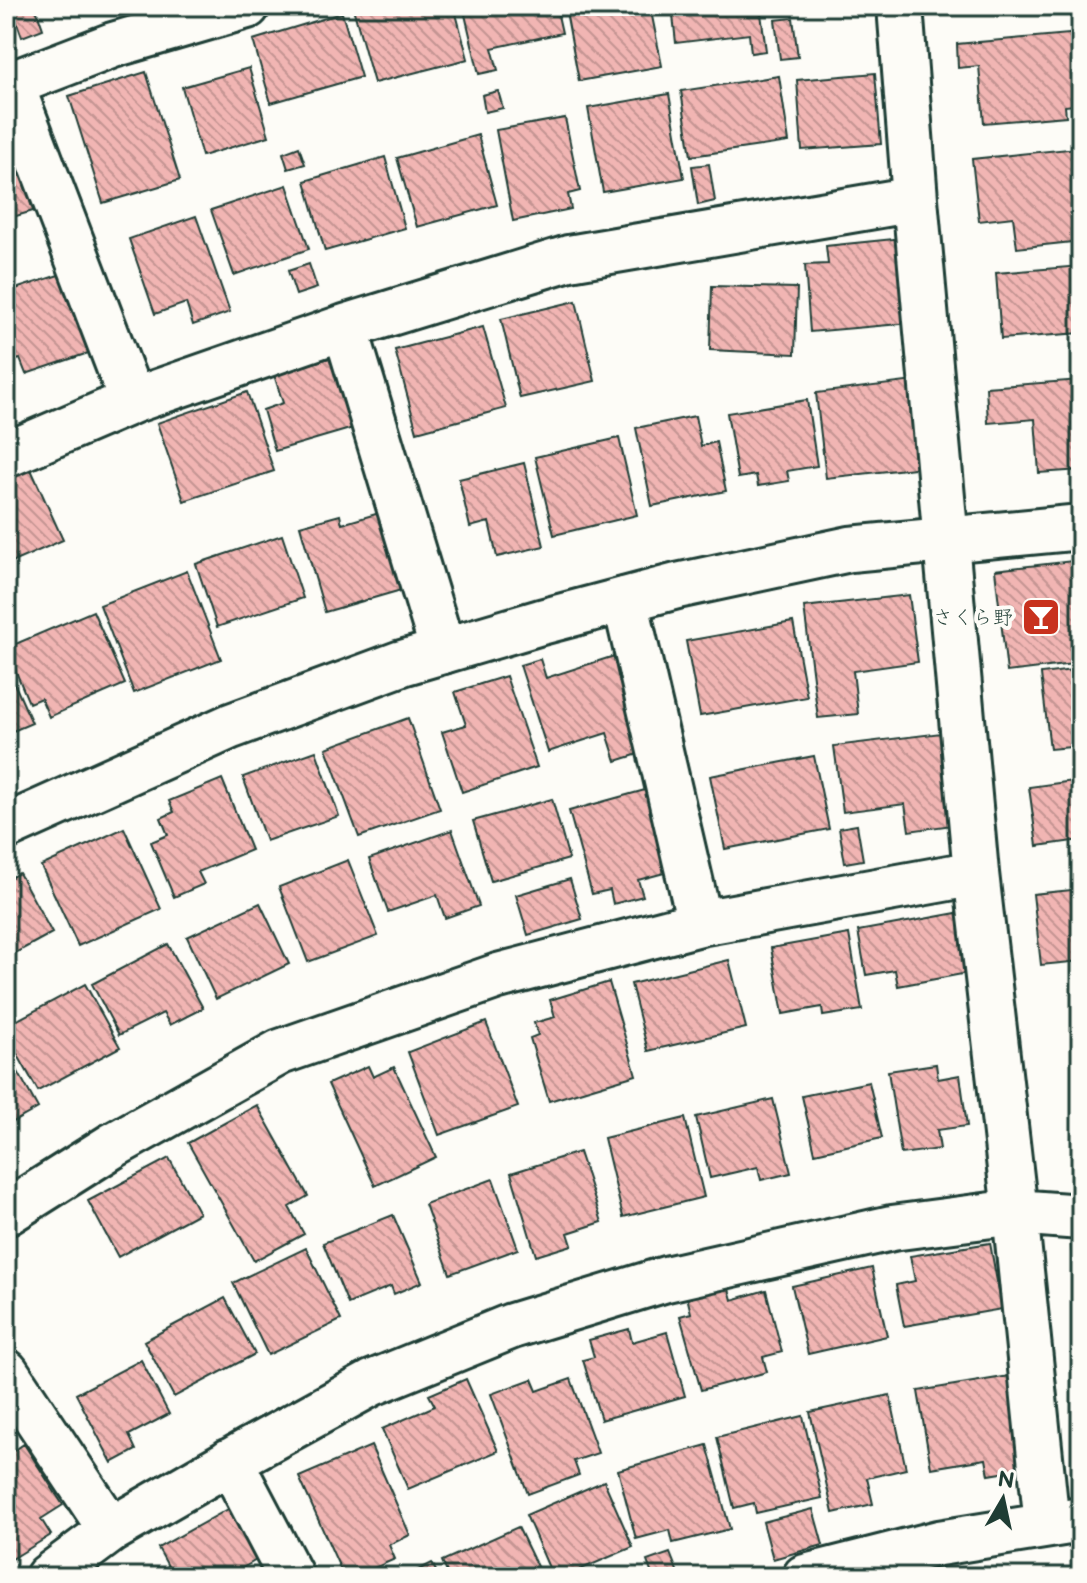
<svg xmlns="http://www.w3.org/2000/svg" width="1087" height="1583" viewBox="0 0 1087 1583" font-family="'Balsamiq Sans','Klee One',sans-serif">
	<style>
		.building { fill: url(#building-back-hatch); stroke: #1f3d34; stroke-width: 2 }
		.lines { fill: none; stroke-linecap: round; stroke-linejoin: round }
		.street-casing { stroke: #1f3d34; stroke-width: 50 }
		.secondary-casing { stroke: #1f3d34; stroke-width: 50 }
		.street { stroke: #fdfcf7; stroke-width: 44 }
		.secondary { stroke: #fdfcf7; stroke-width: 44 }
		.labels { text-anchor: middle; stroke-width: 8; stroke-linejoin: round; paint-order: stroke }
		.poi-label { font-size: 20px; fill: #1f3d34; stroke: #fdfcf7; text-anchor: end }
	</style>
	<defs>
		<pattern id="building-back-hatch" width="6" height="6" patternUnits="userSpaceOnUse" patternTransform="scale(2)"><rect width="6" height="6" fill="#f1b5b3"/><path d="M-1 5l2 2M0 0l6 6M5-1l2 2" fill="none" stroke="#c39492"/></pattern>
	</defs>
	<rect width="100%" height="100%" fill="#fdfcf7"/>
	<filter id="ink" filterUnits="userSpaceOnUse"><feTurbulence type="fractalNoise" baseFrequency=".0125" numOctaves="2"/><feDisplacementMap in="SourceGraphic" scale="16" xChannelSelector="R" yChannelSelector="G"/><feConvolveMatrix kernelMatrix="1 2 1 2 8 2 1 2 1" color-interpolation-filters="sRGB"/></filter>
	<g filter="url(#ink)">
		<path class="building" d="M11 6H35L43 29 22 37Z
			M363 6H454L468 59 374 83 353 8Z
			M463 6H556L562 33 492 48 498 70 479 74Z
			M565 6H650L662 66 579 81Z
			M672 6H760L766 51 751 53 749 34 676 43Z
			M342 13 361 77 271 103 253 40Z
			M793 18 798 57 780 59 775 20Z
			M1080 33 1081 104 1065 106 1066 116 984 123 979 66 958 68 957 44Z
			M249 68 269 136 202 156 182 87Z
			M146 72 180 180 103 203 69 96Z
			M875 73 881 144 802 150 797 80Z
			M779 76 789 142 691 156 681 91Z
			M498 91 503 108 485 112 482 95Z
			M669 94 684 178 603 192 588 108Z
			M565 118 580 191 568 194 571 209 513 221 496 130Z
			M10 135 33 211 6 219V136Z
			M478 135 497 205 417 227 397 158Z
			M299 147 305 164 288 169 283 153Z
			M1078 148 1081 175V241L1017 248 1013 217 979 221 972 159Z
			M385 157 405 228 325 251 305 181Z
			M709 164 715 201 698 205 692 166Z
			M287 185 309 249 234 275 211 210Z
			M196 216 230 312 193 325 186 303 155 314 129 239Z
			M903 238 911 323 810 332 805 265 828 264 826 246Z
			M309 264 317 288 296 295 288 271Z
			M1081 266V333L1001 339 996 273Z
			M71 271 97 350 26 374 20 359 6 363V292Z
			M712 286 797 288 795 354 710 350Z
			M576 301 595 381 520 398 501 319Z
			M483 327 506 408 417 432 395 350Z
			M339 355 360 426 275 451 263 410 283 403 274 375Z
			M1081 380V470L1039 473 1035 419 988 423 986 387Z
			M914 381 923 467 826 478 816 393Z
			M247 392 274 471 184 501 157 423Z
			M807 400 817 466 787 471 789 481 758 486 756 475 738 478 727 413Z
			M695 416 701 446 716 442 726 491 652 506 636 428Z
			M619 438 637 515 554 535 535 457Z
			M524 463 544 546 497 557 489 522 470 527 459 479Z
			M29 465 63 540 6 565V475Z
			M393 509 415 586 325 612 300 526 340 515 342 524Z
			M282 535 303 598 217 627 196 564Z
			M1081 560V663L1007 672 995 570Z
			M187 571 221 659 134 693 100 605Z
			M909 595 918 662 853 671 858 714 818 718 804 607Z
			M93 611 125 684 49 717 41 698 29 703 6 648Z
			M793 622 807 697 700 716 686 641Z
			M614 656 645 752 616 761 607 733 548 752 520 665 540 659 546 678Z
			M6 665 32 723 6 734Z
			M1081 669V746L1050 749 1041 674Z
			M506 676 537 767 462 792 442 732 466 725 455 692Z
			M408 718 440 809 359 837 326 748Z
			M941 733 953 825 909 831 905 804 843 812 834 746Z
			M316 751 339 816 266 841 243 777Z
			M814 756 829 829 725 849 710 776Z
			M222 779 251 850 198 872 204 884 174 897 151 842 168 835 161 818 174 812 169 801Z
			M1081 780V840L1037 846 1029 787Z
			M645 790 668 872 638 880 643 896 613 904 610 890 592 894 569 811Z
			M552 799 569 859 491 881 473 821Z
			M857 825 863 860 845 863 839 828Z
			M124 828 161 909 78 946 41 866Z
			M452 830 479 906 445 918 437 895 388 912 369 859Z
			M348 860 378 936 308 962 279 887Z
			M19 873 52 933 6 958V880Z
			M570 879 582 919 528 935 516 895Z
			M1081 889V961L1041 965 1033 894Z
			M260 903 289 964 216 999 187 937Z
			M962 912 973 972 898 986 895 970 866 975 858 931Z
			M849 934 862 1010 823 1016 822 1007 783 1014 771 948Z
			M168 944 203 1008 170 1025 163 1013 119 1035 92 984Z
			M729 960 746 1028 648 1051 631 984Z
			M609 982 636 1075 549 1101 530 1038 538 1035 534 1023 555 1017 550 1000Z
			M85 984 120 1047 38 1091 6 1034V1026Z
			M486 1022 518 1107 439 1135 408 1052Z
			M6 1050 38 1108 6 1126Z
			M936 1064 938 1079 960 1075 967 1126 937 1130 940 1149 901 1154 888 1071Z
			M368 1066 373 1077 394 1067 436 1157 375 1186 328 1084Z
			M869 1082 882 1138 815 1153 802 1096Z
			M773 1099 791 1173 761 1180 758 1167 710 1178 696 1117Z
			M257 1105 308 1196 289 1207 304 1234 254 1261 188 1143Z
			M685 1118 704 1197 623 1217 604 1138Z
			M579 1152 602 1222 568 1233 572 1245 536 1256 511 1173Z
			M169 1158 199 1213 118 1257 88 1201Z
			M493 1179 518 1249 450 1274 425 1204Z
			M393 1215 422 1282 394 1294 391 1286 348 1304 323 1243Z
			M1081 1233V1340L1071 1244Z
			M990 1243 1002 1309 904 1326 896 1285 915 1281 910 1256Z
			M306 1248 341 1320 268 1355 233 1283Z
			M872 1268 887 1336 808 1354 792 1286Z
			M728 1285 732 1300 766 1290 782 1352 763 1357 767 1372 701 1390 680 1316 691 1313 687 1297Z
			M225 1298 255 1354 174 1397 144 1341Z
			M629 1329 632 1342 667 1332 685 1396 601 1420 583 1360 594 1357 589 1340Z
			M141 1360 169 1414 129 1435 136 1450 112 1463 76 1394Z
			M1016 1375 1031 1468 989 1475 986 1459 931 1468 918 1391Z
			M466 1379 498 1451 408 1489 382 1429 435 1406 429 1395Z
			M532 1379 537 1391 571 1379 598 1453 574 1461 579 1475 528 1494 491 1394Z
			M890 1395 906 1469 867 1478 873 1504 833 1513 810 1412Z
			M803 1416 822 1498 756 1513 754 1503 734 1508 717 1437Z
			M24 1444 63 1505 41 1519 51 1535 12 1559 6 1551V1456Z
			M707 1445 730 1529 673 1543 670 1530 636 1539 618 1470Z
			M371 1446 410 1535 389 1545 395 1559 354 1577H344L299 1477Z
			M604 1481 633 1547 563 1577H553L526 1515Z
			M230 1508 258 1559 231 1575 233 1577H174L158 1548Z
			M813 1509 823 1545 773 1559 763 1522Z
			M518 1527 542 1577H449L442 1561Z
			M670 1553 678 1573 665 1577H653L647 1561Z
			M432 1563 439 1577H404Z"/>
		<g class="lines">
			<g class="street-casing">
				<path id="street" d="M900 6 915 199 976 873 1015 1212 1047 1525
					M11 84 132 401
					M6 86 113 45 247 6
					M345 327 443 651
					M6 455 132 401 345 327 569 258 915 199
					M625 600 700 923
					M6 1213 112 1146 280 1052 498 976 700 923 976 873
					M6 1372 111 1530
					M230 1461 291 1577
					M48 1577 111 1530 250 1450 372 1383 512 1326 666 1279 892 1228 1015 1212 1081 1217
					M805 1577 939 1543 1081 1520"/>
			</g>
			<g class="secondary-casing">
				<path id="secondary" d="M6 827 231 726 402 663 541 622 677 586 850 549 1081 527"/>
			</g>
			<use href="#street" class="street"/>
			<use href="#secondary" class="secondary"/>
		</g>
	</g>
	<defs>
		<g id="bar-square" transform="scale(2)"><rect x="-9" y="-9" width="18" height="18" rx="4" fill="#c8321e" stroke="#fdfcf7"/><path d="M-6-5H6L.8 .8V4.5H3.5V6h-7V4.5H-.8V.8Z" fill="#fff"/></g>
	</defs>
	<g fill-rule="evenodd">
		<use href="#bar-square" x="1041" y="617"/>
	</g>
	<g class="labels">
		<g class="poi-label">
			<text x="1013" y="624">さくら野</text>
		</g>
	</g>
	<rect width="1087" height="1583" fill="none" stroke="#fdfcf7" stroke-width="32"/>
	<rect x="16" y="16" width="1055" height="1551" fill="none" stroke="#1f3d34" stroke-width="3" filter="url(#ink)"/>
	<g transform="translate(1003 1499) rotate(9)" stroke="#fdfcf7" stroke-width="6" paint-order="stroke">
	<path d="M0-6L14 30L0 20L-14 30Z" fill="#1f3d34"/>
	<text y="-12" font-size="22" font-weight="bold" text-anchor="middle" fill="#1f3d34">N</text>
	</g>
</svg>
